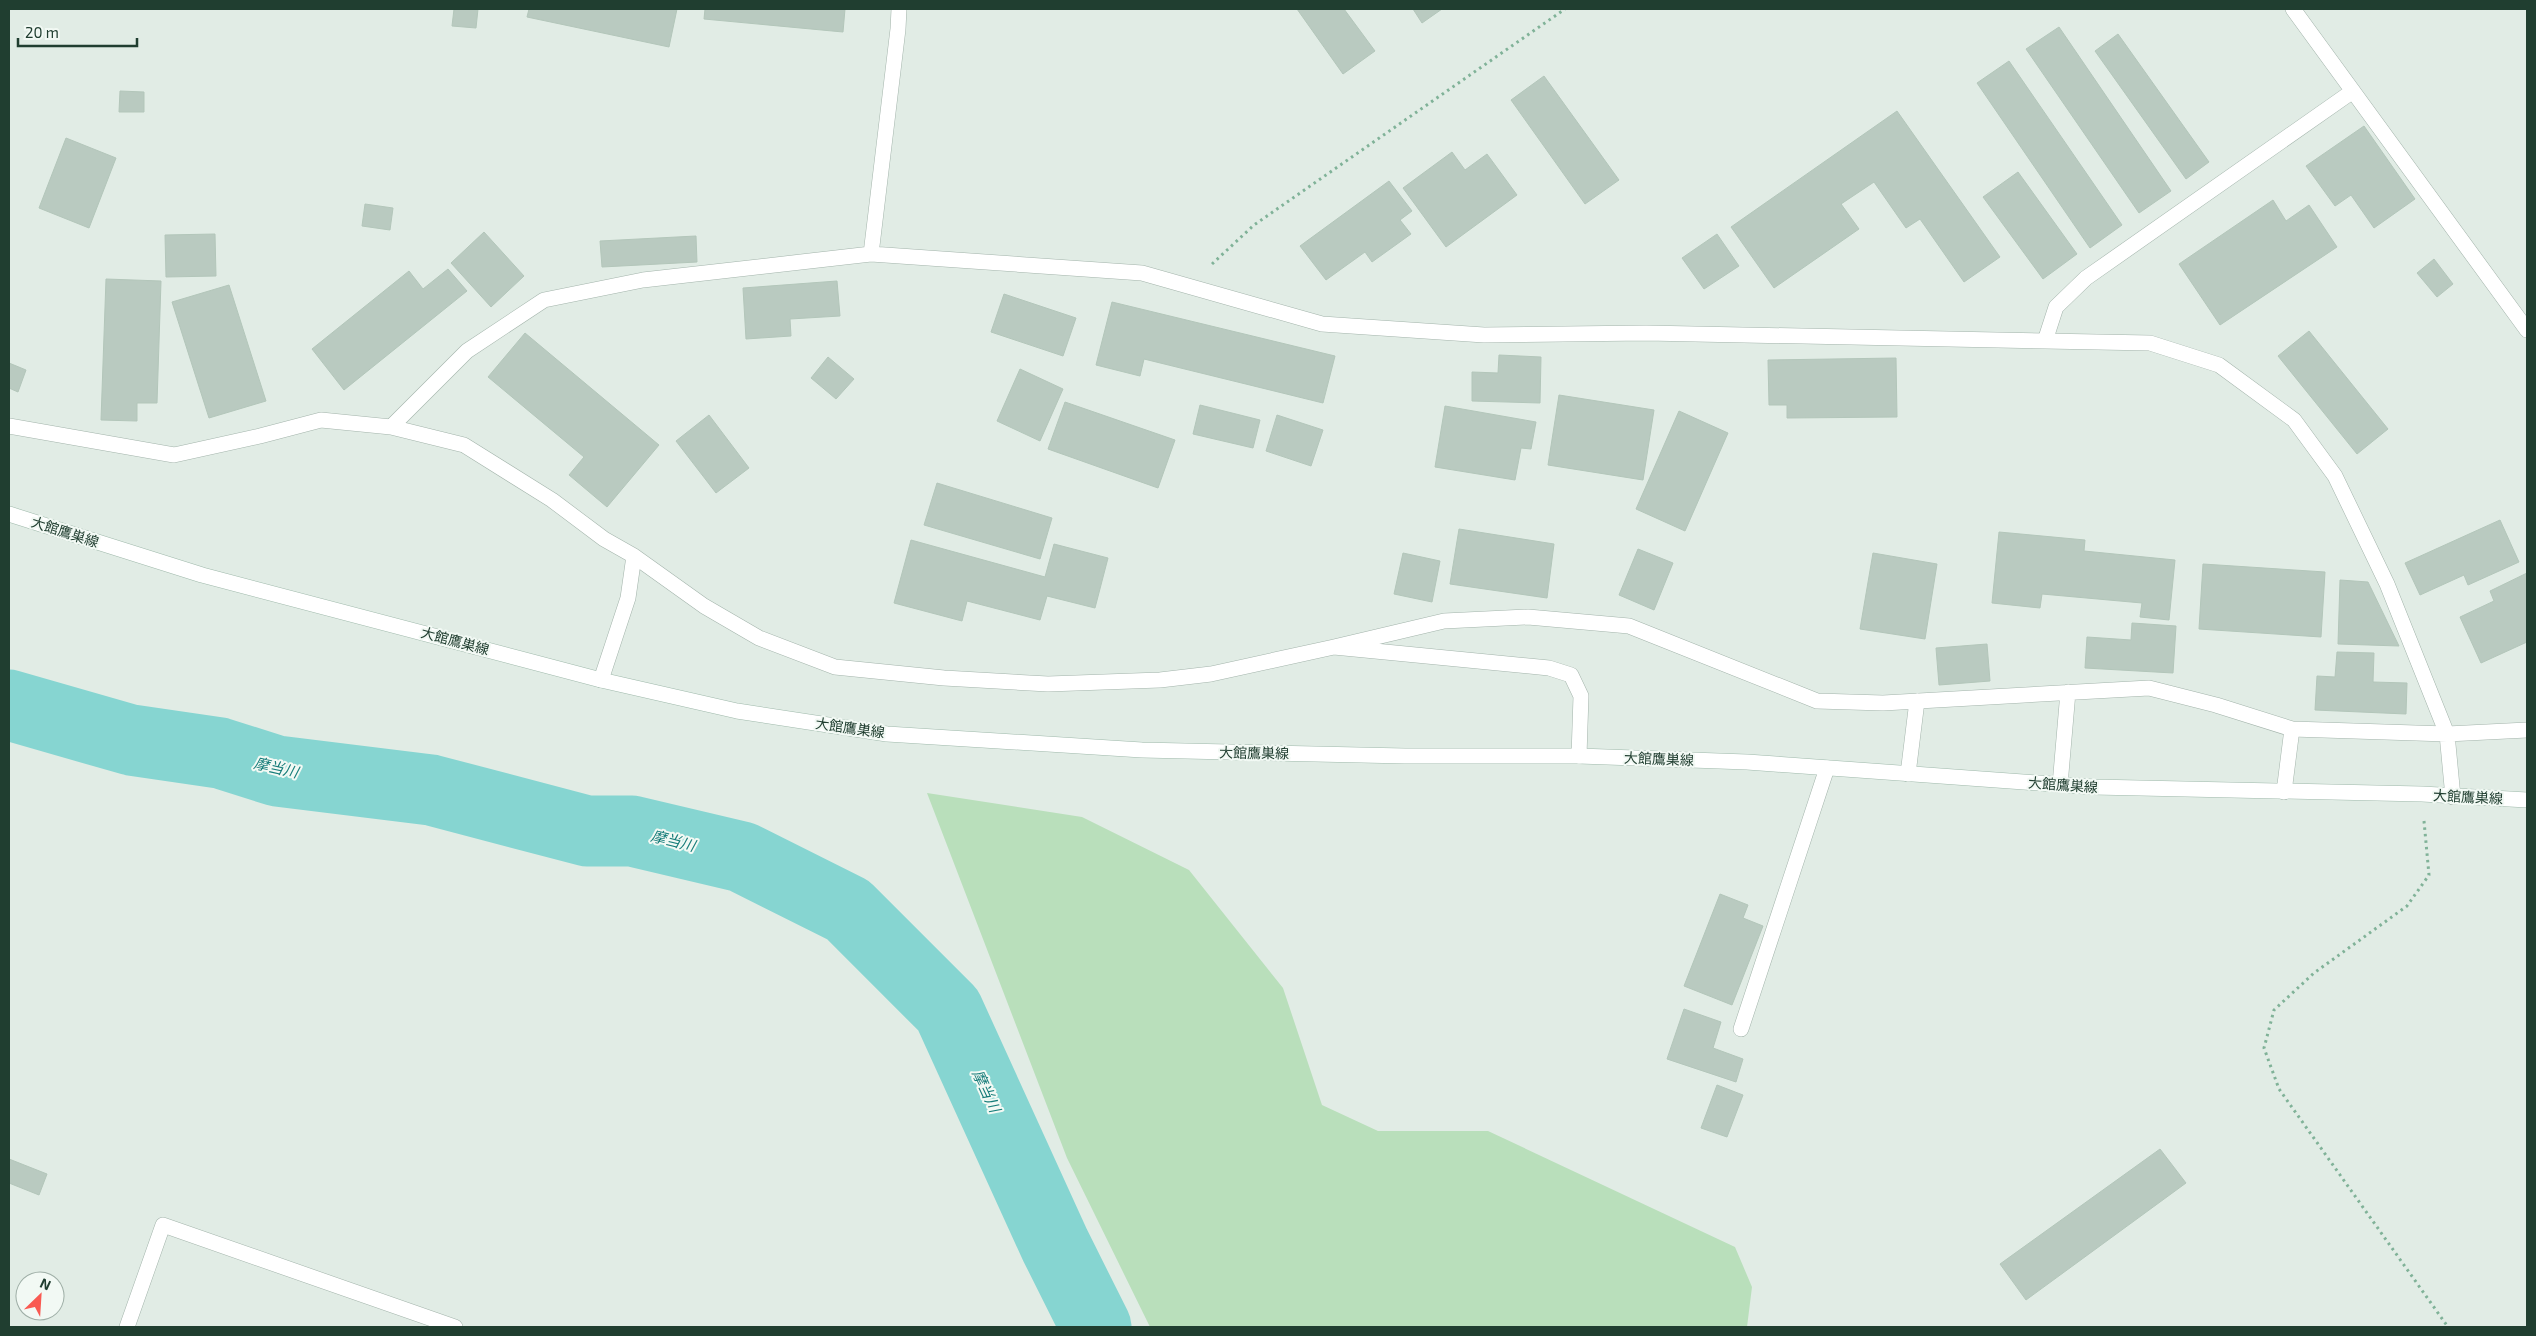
<svg xmlns="http://www.w3.org/2000/svg" width="2536" height="1336" viewBox="0 0 2536 1336" font-family="'Exo 2','Noto Sans JP',sans-serif">
	<style>
		.green { fill: #b9dfbb }
		.lines { fill: none; stroke-linecap: round; stroke-linejoin: round }
		.river { stroke: #86d5d1; stroke-width: 71 }
		.building { fill: #b9cac0; stroke: #b3c6ba }
		.street-casing { stroke: #a3b4ab; stroke-width: 16 }
		.secondary-casing { stroke: #9fb9ab; stroke-width: 16 }
		.path { stroke: #80b298; stroke-width: 3; stroke-dasharray: 2.5 4; stroke-linecap: butt }
		.street { stroke: #fff; stroke-width: 15 }
		.secondary { stroke: #fff; stroke-width: 15 }
		.labels { text-anchor: middle; stroke-width: 4; stroke-linejoin: round; paint-order: stroke }
		.street-label { font-size: 14px; fill: #203e30; stroke: #f2f9f4 }
		.water-label { font-size: 15px; font-style: italic; fill: #177d7a; stroke: #f2f9f4 }
	</style>
	<rect width="100%" height="100%" fill="#e1ece5"/>
	<path class="green" d="M927 793 1082 817 1189 870 1283 988 1322 1105 1378 1131H1488L1735 1247 1752 1287 1747 1327H1150L1067 1158Z"/>
	<g class="lines">
		<path class="river" d="M9 705 131 740 220 753 277 771 431 790 587 831H632L742 857 848 910 948 1010 1055 1245 1096 1327"/>
	</g>
	<path class="building" d="M454 9H478L476 28 452 26Z
		M529 9H677L669 47 527 17Z
		M705 9H845L843 32 704 19Z
		M1297 9H1344L1375 51 1343 74Z
		M1413 9H1442L1422 23Z
		M2059 27 2171 191 2139 213 2026 49Z
		M2118 34 2209 162 2186 179 2095 51Z
		M2009 61 2122 225 2090 248 1977 83Z
		M1544 76 1619 180 1585 204 1511 100Z
		M120 91 144 92V112H119Z
		M1897 111 2000 257 1964 282 1920 219 1906 228 1874 182 1841 204 1859 229 1774 288 1731 227Z
		M2364 126 2415 199 2374 228 2351 195 2335 206 2306 166Z
		M66 138 116 158 89 228 39 208Z
		M1452 152 1465 170 1487 154 1517 195 1446 247 1403 188Z
		M2018 172 2077 254 2043 279 1983 197Z
		M1389 181 1412 211 1400 220 1411 234 1372 262 1365 252 1326 280 1300 246Z
		M2273 200 2286 221 2309 205 2337 247 2220 325 2179 264Z
		M365 204 393 208 390 230 362 226Z
		M484 232 524 276 491 307 451 263Z
		M215 234 216 276 166 277 165 235Z
		M1717 234 1739 266 1704 289 1682 258Z
		M696 236 697 262 602 267 600 241Z
		M2434 259 2453 284 2437 297 2417 273Z
		M448 269 467 291 344 390 312 349 409 271 423 289Z
		M106 279 161 281 157 403H137V421L101 420Z
		M837 281 840 316 790 319 791 336 746 339 743 288Z
		M229 285 266 401 209 418 172 302Z
		M1004 294 1076 318 1063 356 991 332Z
		M1112 302 1335 356 1323 403 1144 359 1140 376 1096 365Z
		M2309 331 2388 429 2357 454 2278 356Z
		M525 333 659 445 607 507 569 475 584 457 488 377Z
		M1499 355 1541 357 1540 403 1472 401V372L1498 373Z
		M828 357 854 379 836 399 811 378Z
		M1896 358 1897 417 1787 418V405H1769L1768 360Z
		M9 363 26 370 18 392 9 388Z
		M1020 369 1063 389 1040 441 997 421Z
		M1559 395 1654 410 1643 480 1548 465Z
		M1065 402 1175 440 1158 488 1048 449Z
		M1200 405 1260 420 1253 448 1193 434Z
		M1445 406 1536 422 1531 449 1521 448 1515 480 1435 467Z
		M1679 411 1728 433 1685 531 1636 509Z
		M709 415 749 468 716 493 676 441Z
		M1277 415 1323 430 1311 466 1266 451Z
		M937 483 1052 518 1040 559 924 525Z
		M2500 520 2519 562 2468 585 2464 575 2420 595 2405 563Z
		M1459 529 1554 544 1547 598 1450 584Z
		M1999 532 2085 540 2084 551 2175 560 2169 620 2140 617 2142 603 2042 594 2040 608 1992 603Z
		M911 540 1045 577 1054 544 1108 558 1095 608 1047 596 1040 620 967 601 962 621 894 603Z
		M1638 549 1673 563 1654 610 1619 595Z
		M1403 553 1440 561 1432 602 1394 594Z
		M1873 553 1937 564 1925 639 1860 629Z
		M2203 564 2325 572 2321 637 2199 629Z
		M2527 573V642L2481 663 2460 617 2494 601 2490 591Z
		M2340 580 2368 582 2399 646 2338 644Z
		M2132 623 2176 626 2173 673 2085 668 2087 637 2131 640Z
		M1987 644 1990 681 1939 685 1936 648Z
		M2337 652 2374 653 2373 682 2407 683 2406 714 2315 710 2317 676 2335 677Z
		M1720 894 1748 905 1743 918 1763 926 1732 1005 1684 986Z
		M1684 1009 1721 1022 1713 1048 1743 1059 1736 1082 1667 1059Z
		M1717 1085 1743 1095 1727 1137 1701 1128Z
		M2160 1149 2186 1183 2026 1300 2000 1264Z
		M9 1159 47 1174 39 1195 9 1183Z"/>
	<g class="lines">
		<g class="street-casing">
			<path id="street" d="M2293 9 2527 330
				M871 254 898 29 899 9
				M2045 341 2056 307 2086 278 2353 91
				M9 426 174 455 260 436 321 420 391 427 464 445 552 500 604 539 634 556 628 598 601 680
				M391 427 467 351 544 300 643 280 871 254 1142 273 1322 324 1484 335 1646 333 2150 343 2219 365 2294 420 2335 476 2387 584 2447 734 2453 797
				M634 556 704 606 759 638 835 667 944 678 1048 684 1160 680 1211 674 1334 647 1549 668 1571 675 1581 696 1579 756
				M1334 647 1444 621 1528 617 1629 626 1817 701 1883 703 2149 688 2216 705 2292 729 2447 734 2527 730
				M1908 774 1917 701
				M2060 785 2068 692
				M2284 792 2292 729
				M1741 1029 1827 768
				M127 1327 163 1225 455 1327"/>
		</g>
		<g class="secondary-casing">
			<path id="secondary" d="M9 514 202 575 601 680 737 711 887 734 1142 750 1405 756H1579L1747 762 2094 787 2422 794 2527 800"/>
		</g>
		<path class="path" d="M1212 264 1254 225 1565 9
			M2424 821 2429 875 2407 906 2314 973 2274 1010 2264 1048 2279 1089 2448 1327"/>
		<use href="#street" class="street"/>
		<use href="#secondary" class="secondary"/>
	</g>
	<g class="labels">
		<g class="street-label">
			<text transform="translate(65 532) rotate(18)" y="5">大館鷹巣線</text>
			<text transform="translate(455 641) rotate(15)" y="5">大館鷹巣線</text>
			<text transform="translate(850 728) rotate(8)" y="5">大館鷹巣線</text>
			<text transform="translate(1254 753) rotate(1)" y="5">大館鷹巣線</text>
			<text transform="translate(1659 759) rotate(2)" y="5">大館鷹巣線</text>
			<text transform="translate(2063 785) rotate(4)" y="5">大館鷹巣線</text>
			<text transform="translate(2468 797) rotate(3)" y="5">大館鷹巣線</text>
		</g>
		<g class="water-label">
			<text transform="translate(276 768) rotate(13)" y="5">摩当川</text>
			<text transform="translate(673 841) rotate(14)" y="5">摩当川</text>
			<text transform="translate(986 1091) rotate(65)" y="5">摩当川</text>
		</g>
	</g>
	<rect width="2536" height="1336" fill="none" stroke="#203e30" stroke-width="20"/>
	<g transform="translate(40 1296) rotate(25)"><circle r="24" fill="#f2f9f4" stroke="#9eaea6"/>
	<path d="M0-4L9 19L0 12L-9 19Z" fill="#f95a52"/>
	<text y="-8" font-size="14" font-weight="bold" text-anchor="middle" fill="#203e30">N</text>
	</g>
	<path d="M18 38v8h119v-8" fill="none" stroke="#203e30" stroke-width="2.5"/>
	<text x="25" y="38" font-size="15" fill="#203e30" stroke="#f2f9f4" stroke-width="4" paint-order="stroke">20 m</text>
</svg>
